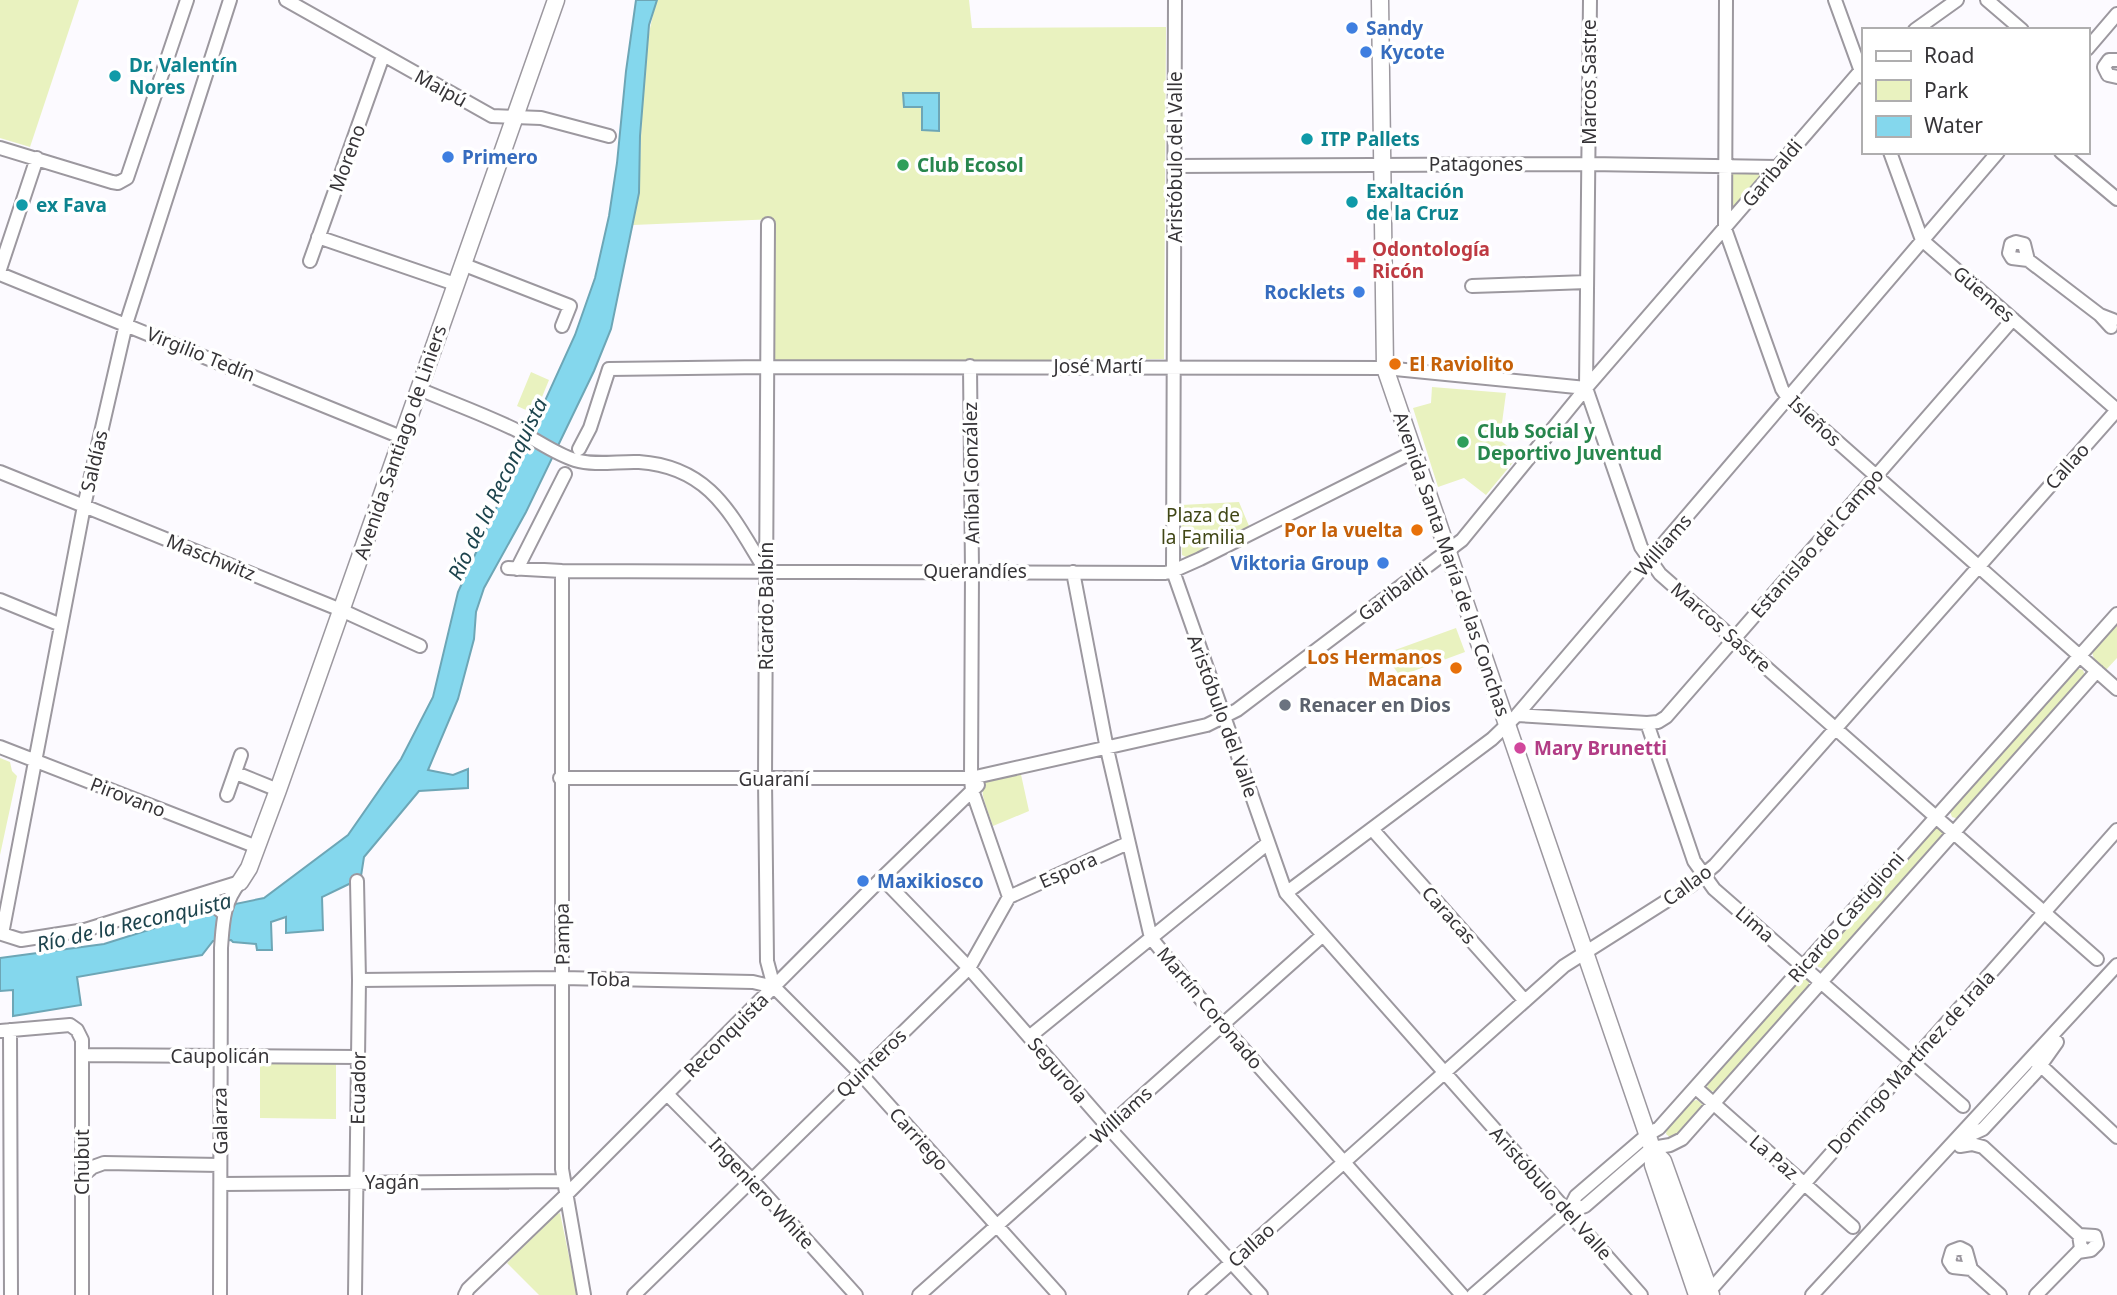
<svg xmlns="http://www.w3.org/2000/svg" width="2117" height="1295" viewBox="0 0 2117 1295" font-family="'Noto Sans',sans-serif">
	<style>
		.green { fill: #e9f2bf }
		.water { fill: #84d7ed; stroke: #6da6b6; stroke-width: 2 }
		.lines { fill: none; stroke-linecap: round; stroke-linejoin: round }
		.minor-casing { stroke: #9c989f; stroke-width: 16 }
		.major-casing { stroke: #9c989f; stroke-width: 19 }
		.minor { stroke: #fff; stroke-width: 12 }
		.major { stroke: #fff; stroke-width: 16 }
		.shop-dot { fill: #3f7fe0; stroke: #fff; stroke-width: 2.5 }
		.culture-dot { fill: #0f9aa8; stroke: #fff; stroke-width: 2.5 }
		.leisure-dot { fill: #2e9e5b; stroke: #fff; stroke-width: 2.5 }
		.health-dot { fill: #e0444e; stroke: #fff; stroke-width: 2.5 }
		.food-dot { fill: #e8710a; stroke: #fff; stroke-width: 2.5 }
		.worship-dot { fill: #6b7280; stroke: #fff; stroke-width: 2.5 }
		.hotel-dot { fill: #d1479c; stroke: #fff; stroke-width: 2.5 }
		.labels { text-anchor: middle; stroke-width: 7; stroke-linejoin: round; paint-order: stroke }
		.shop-label { font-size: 19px; font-weight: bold; fill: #366cbe; stroke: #fff; text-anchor: start }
		.culture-label { font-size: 19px; font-weight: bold; fill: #0d838f; stroke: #fff; text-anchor: start }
		.street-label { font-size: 19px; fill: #363437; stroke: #fff }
		.leisure-label { font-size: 19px; font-weight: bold; fill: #27864d; stroke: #fff; text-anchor: start }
		.health-label { font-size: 19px; font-weight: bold; fill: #be3a42; stroke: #fff; text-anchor: start }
		.food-label { font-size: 19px; font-weight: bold; fill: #c56008; stroke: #fff; text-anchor: end }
		.park-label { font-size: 19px; fill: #414716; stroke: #fff }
		.worship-label { font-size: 19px; font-weight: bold; fill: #5b616d; stroke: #fff; text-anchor: start }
		.hotel-label { font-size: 19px; font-weight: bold; fill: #b23c85; stroke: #fff; text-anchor: start }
		.water-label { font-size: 21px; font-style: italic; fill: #1d444d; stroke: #fff }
	</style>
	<rect width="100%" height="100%" fill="#fcfaff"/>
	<path class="green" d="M0 0H79L30 147 0 138Z
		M657 0H969L972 28 1166 27 1164 359 777 362 772 357 773 219 633 225C647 151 635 73 657 0Z
		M1767 172 1732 214 1731 173Z
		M531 372 549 380 535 414 517 406Z
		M1432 387 1506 393 1502 423 1487 430 1519 455 1486 495 1464 478 1438 487 1413 408 1431 403Z
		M1239 502 1249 526 1188 558 1182 555 1181 505Z
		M2117 622V658L2105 671 2095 662 2092 652Z
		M1456 628 1465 652 1400 676 1384 654Z
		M2076 668 2083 670 2085 676 1959 819 1952 817 1949 809Z
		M0 758 10 762 12 771 17 776 0 855Z
		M1020 770 1029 811 993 826C978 783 973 781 1020 770Z
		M1937 825 1946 833 1825 969 1818 967 1816 960 1932 828Z
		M1801 978 1809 979V989L1717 1092 1710 1091 1707 1088 1709 1079Z
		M260 1062 336 1063V1119L260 1118Z
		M1697 1100 1703 1105V1109L1680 1137 1672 1139 1666 1134C1668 1122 1685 1102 1697 1100Z
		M560 1213 577 1295H539L507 1263 557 1214Z"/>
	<path class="water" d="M636 0H657L649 25 640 136 639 193 611 329 594 371 526 512 484 588 476 612 474 639 458 699 428 770 453 775 468 769V788L419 791 364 857 361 876 352 886 349 884 322 897 323 930 286 933V917L271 922 272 950H257L256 944 233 942 231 940 213 941 202 955 77 977 81 1005 13 1016V990L0 991V958L104 944 196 915 213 913 217 916 231 914 235 904 264 898 348 835 401 759 433 697 458 592 575 335 595 278 609 216 617 163 626 71Z
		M903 93H939V131L922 130V107H904Z"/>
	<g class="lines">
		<g class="minor-casing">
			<path id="minor" d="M230 0 126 324 84 506 2 934 21 940 85 930 240 882
				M286 0 492 116 541 118 609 136
				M1175 0 1173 571 1286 893 1641 1295
				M1590 0 1586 388 1641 547 1660 574 2097 959
				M1726 0 1725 229 1782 389 1788 398 2117 689
				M1835 0 1863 77
				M1987 0 2022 30
				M1915 30 1957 0
				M2087 49 2117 14
				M2117 60H2109L2104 67 2108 75 2117 77
				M0 148 112 182 118 183 127 178 187 0
				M1890 152 1922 240 2117 410
				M2061 152 2117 199
				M1174 166 1589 164 1777 167
				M768 224 765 780 767 961 774 987
				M318 237 455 284
				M2028 260 2024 244 2016 242 2011 244 2009 253 2012 258 2028 260 2100 315
				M310 261 383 56
				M462 264 570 306 562 326
				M0 269 37 158
				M0 274 401 437
				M1472 286 1587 282
				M2111 327 2100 315 2113 320
				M419 389C452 403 486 415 518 431 537 440 555 454 575 460 595 466 619 461 639 462 712 467 732 517 766 571
				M579 449 590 428 609 369 767 367 1385 368 1586 388
				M0 472 341 610 420 646
				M508 568 562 571 1165 573 1173 571 1200 559 1413 452
				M517 569 565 474
				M562 571V1169L584 1295
				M1073 572 1107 749 1151 938 1222 1025 1462 1295
				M0 600 61 625
				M1517 715 1647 723 1658 722 1666 717 2013 319
				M1647 723 1694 861 1714 889 1963 1106
				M0 747 257 847
				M236 773 278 790
				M560 778H971L1207 725 1237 710 1462 540 1586 388 1863 68
				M227 795 241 755
				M1372 829 1525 1001
				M882 878 969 968 1108 1127 1261 1295
				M1286 893 1492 739 1517 715 1998 152
				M194 897 211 902 223 913
				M1009 897 1128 843
				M359 980 562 978 753 982 774 987 860 1073 1059 1295
				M10 1030 11 1295
				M0 1031 70 1025 77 1030 82 1040V1295
				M1029 1037 1268 843
				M82 1055 358 1057
				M2035 1060 2117 1137
				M1696 1088 1853 1227
				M667 1094 752 1180 856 1295
				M1961 1145 1970 1135 1983 1129 2035 1073 2057 1042
				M1960 1146 1972 1144 1983 1147 2079 1235 2081 1248 2078 1252 2036 1295
				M83 1175 93 1167 104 1163 220 1165
				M221 1184 564 1181
				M1568 1212 1585 1206 1652 1148 1670 1145 1682 1139 2097 671
				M2078 1252 2091 1250 2097 1244 2095 1236 2079 1235
				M1971 1269 1953 1267 1949 1261 1952 1251 1960 1248 1966 1251 1971 1269 2000 1295
				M220 1295 221 948C223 922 223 903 240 882
				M355 1295 359 980 357 881
				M465 1295 468 1289 566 1195 882 878 978 785
				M634 1295 969 968 1009 897 972 790 971 778 972 571 970 366
				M919 1295 1323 935
				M1195 1295 1564 966 1690 886 1715 865 2117 410
				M1473 1295 1568 1212 1576 1196 1647 1135 1659 1128 2117 614
				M1706 1295 2117 830
				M1812 1295 2117 965"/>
		</g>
		<g class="major-casing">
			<path id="major" d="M1380 0 1385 368 1652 1148 1653 1165 1697 1295
				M240 882 249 868 278 790 556 0
				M1654 1152 1663 1161 1711 1295"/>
		</g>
		<use href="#minor" class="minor"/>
		<use href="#major" class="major"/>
	</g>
	<g class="shop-dot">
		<circle cx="1352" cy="28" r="7"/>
		<circle cx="1366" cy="52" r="7"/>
		<circle cx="448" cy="157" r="7"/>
		<circle cx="1359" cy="292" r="7"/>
		<circle cx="1383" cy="563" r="7"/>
		<circle cx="863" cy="881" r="7"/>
	</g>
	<g class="culture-dot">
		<circle cx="115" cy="76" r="7"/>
		<circle cx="1307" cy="139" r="7"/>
		<circle cx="1352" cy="202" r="7"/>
		<circle cx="22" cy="205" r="7"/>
	</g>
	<g class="leisure-dot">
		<circle cx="903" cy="165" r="7"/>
		<circle cx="1463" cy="442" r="7"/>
	</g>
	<path class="health-dot" d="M1352.5 249.5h7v7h7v7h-7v7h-7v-7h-7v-7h7z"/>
	<g class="food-dot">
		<circle cx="1395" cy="364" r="7"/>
		<circle cx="1417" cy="530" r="7"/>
		<circle cx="1456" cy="668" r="7"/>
	</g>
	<circle class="worship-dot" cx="1285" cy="705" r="7"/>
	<circle class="hotel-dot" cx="1520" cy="748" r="7"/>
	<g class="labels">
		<g class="shop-label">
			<text x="1366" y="35">Sandy</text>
			<text x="1380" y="59">Kycote</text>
			<text x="462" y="164">Primero</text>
			<text x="1345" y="299" text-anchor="end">Rocklets</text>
			<text x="1369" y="570" text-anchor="end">Viktoria Group</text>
			<text x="877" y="888">Maxikiosco</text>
		</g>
		<g class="culture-label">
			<text x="129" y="72">Dr. Valentín<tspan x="129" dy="22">Nores</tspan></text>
			<text x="1321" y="146">ITP Pallets</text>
			<text x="1366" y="198">Exaltación<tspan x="1366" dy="22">de la Cruz</tspan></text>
			<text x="36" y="212">ex Fava</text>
		</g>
		<g class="street-label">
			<text transform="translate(1589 82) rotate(-90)" y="7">Marcos Sastre</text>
			<text transform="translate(441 88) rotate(29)" y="7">Maipú</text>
			<text transform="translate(1175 157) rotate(-90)" y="7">Aristóbulo del Valle</text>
			<text transform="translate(347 158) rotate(-70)" y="7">Moreno</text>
			<text x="1476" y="171">Patagones</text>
			<text transform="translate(1772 173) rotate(-50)" y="7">Garibaldi</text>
			<text transform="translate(1984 294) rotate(41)" y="7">Güemes</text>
			<text transform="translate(201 354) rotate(22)" y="7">Virgilio Tedín</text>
			<text x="1098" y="373">José Martí</text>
			<text transform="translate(1815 421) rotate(43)" y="7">Isleños</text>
			<text transform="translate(400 442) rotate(-71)" y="7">Avenida Santiago de Liniers</text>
			<text transform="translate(94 461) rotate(-77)" y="7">Saldías</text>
			<text transform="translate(2067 466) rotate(-48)" y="7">Callao</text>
			<text transform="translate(971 473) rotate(-91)" y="7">Aníbal González</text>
			<text transform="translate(1817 543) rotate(-49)" y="7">Estanislao del Campo</text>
			<text transform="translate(1663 545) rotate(-49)" y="7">Williams</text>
			<text transform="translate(211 557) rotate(22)" y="7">Maschwitz</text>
			<text transform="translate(1452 564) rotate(71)" y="7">Avenida Santa María de las Conchas</text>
			<text x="975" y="578">Querandíes</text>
			<text transform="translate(1393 592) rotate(-37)" y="7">Garibaldi</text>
			<text transform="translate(766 606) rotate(-90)" y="7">Ricardo Balbín</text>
			<text transform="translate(1721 627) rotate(41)" y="7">Marcos Sastre</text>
			<text transform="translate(1223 716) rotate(70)" y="7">Aristóbulo del Valle</text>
			<text x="774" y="786">Guaraní</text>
			<text transform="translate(128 797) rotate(21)" y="7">Pirovano</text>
			<text transform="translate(1068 870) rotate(-24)" y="7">Espora</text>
			<text transform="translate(1687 885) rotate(-36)" y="7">Callao</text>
			<text transform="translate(1449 915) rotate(48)" y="7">Caracas</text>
			<text transform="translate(1846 917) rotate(-49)" y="7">Ricardo Castiglioni</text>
			<text transform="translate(1755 924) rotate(41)" y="7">Lima</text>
			<text transform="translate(562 934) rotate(-91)" y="7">Pampa</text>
			<text transform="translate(609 979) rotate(1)" y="7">Toba</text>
			<text transform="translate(1210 1008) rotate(50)" y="7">Martín Coronado</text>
			<text transform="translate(726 1035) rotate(-45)" y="7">Reconquista</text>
			<text x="220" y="1063">Caupolicán</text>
			<text transform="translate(1911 1062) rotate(-48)" y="7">Domingo Martínez de Irala</text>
			<text transform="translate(871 1063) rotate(-44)" y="7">Quinteros</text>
			<text transform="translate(1058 1070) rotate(49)" y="7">Segurola</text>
			<text transform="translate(358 1088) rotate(-89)" y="7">Ecuador</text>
			<text transform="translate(1121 1115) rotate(-42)" y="7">Williams</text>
			<text transform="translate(220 1121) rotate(-91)" y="7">Galarza</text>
			<text transform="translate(919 1139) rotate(48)" y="7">Carriego</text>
			<text transform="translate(1774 1157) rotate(41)" y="7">La Paz</text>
			<text transform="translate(82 1162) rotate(-90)" y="7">Chubut</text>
			<text x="392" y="1189">Yagán</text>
			<text transform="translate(762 1193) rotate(47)" y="7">Ingeniero White</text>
			<text transform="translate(1551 1193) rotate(48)" y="7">Aristóbulo del Valle</text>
			<text transform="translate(1251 1245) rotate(-42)" y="7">Callao</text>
		</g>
		<g class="leisure-label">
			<text x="917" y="172">Club Ecosol</text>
			<text x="1477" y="438">Club Social y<tspan x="1477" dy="22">Deportivo Juventud</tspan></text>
		</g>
		<g class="health-label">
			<text x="1372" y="256">Odontología<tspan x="1372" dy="22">Ricón</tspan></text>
		</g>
		<g class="food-label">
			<text x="1409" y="371" text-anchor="start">El Raviolito</text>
			<text x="1403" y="537">Por la vuelta</text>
			<text x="1442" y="664">Los Hermanos<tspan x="1442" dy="22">Macana</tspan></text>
		</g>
		<g class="park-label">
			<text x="1203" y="522">Plaza de<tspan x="1203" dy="22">la Familia</tspan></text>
		</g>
		<g class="worship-label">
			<text x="1299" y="712">Renacer en Dios</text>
		</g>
		<g class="hotel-label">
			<text x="1534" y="755">Mary Brunetti</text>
		</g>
		<g class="water-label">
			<text transform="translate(498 489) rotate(-64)" y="7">Río de la Reconquista</text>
			<text transform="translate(134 923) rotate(-13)" y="7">Río de la Reconquista</text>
		</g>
	</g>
	<rect x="1862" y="28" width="228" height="126" fill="#ffffff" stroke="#afaeaf" stroke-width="2"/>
	<rect x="1876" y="51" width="35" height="10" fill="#ffffff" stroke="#afaeaf" stroke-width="2"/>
	<text x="1924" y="63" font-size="21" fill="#363437">Road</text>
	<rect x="1876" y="80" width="35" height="21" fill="#e9f2bf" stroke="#afaeaf" stroke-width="2"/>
	<text x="1924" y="98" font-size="21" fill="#363437">Park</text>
	<rect x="1876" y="116" width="35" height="21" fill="#84d7ed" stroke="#afaeaf" stroke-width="2"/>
	<text x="1924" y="133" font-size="21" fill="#363437">Water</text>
</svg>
